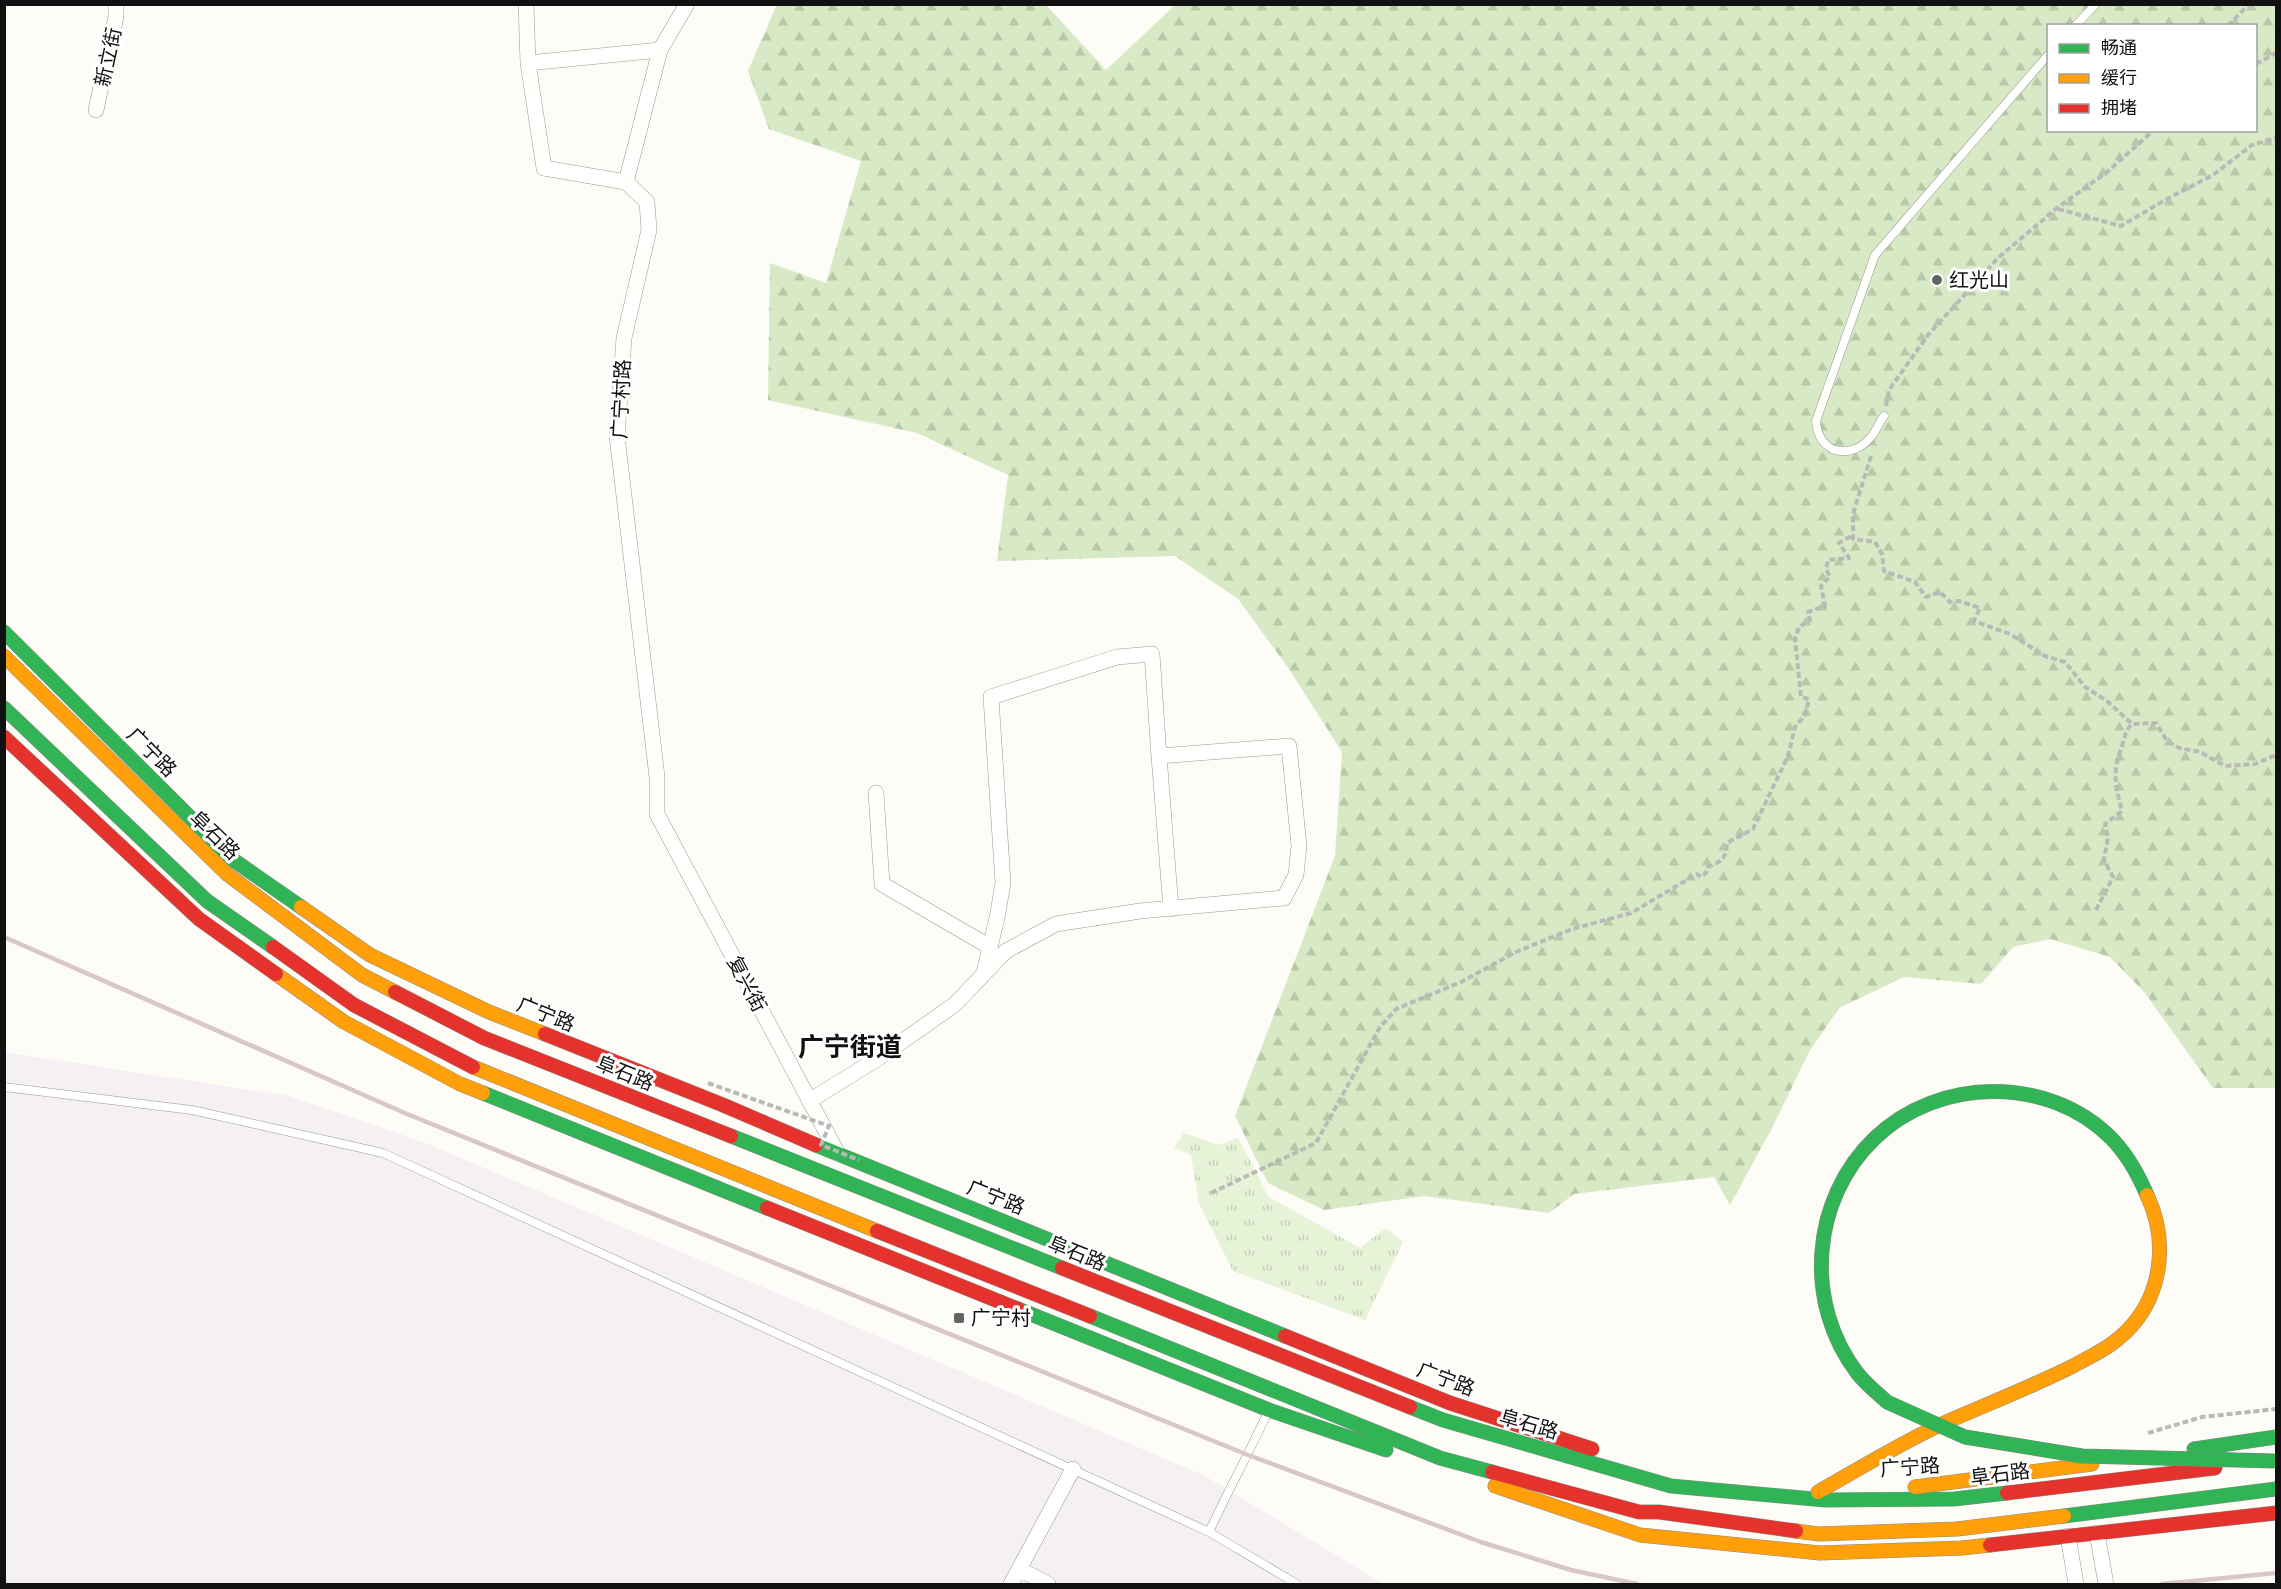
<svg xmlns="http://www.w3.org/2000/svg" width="2281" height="1589" viewBox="0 0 2281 1589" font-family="'Source Serif 4','Noto Sans SC',serif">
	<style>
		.industrial { fill: #f5f0f3 }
		.grass { fill: url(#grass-tufts) }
		.forest { fill: url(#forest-firs); fill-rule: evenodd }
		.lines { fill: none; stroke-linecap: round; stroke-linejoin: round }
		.lane-casing { stroke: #979795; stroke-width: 9 }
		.street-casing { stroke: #979795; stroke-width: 16 }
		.fast-casing { stroke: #8e8d8b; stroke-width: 15 }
		.slow-casing { stroke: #8e8d8b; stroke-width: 15 }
		.jam-casing { stroke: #8e8d8b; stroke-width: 15 }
		.path { stroke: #b9b9b8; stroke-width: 4; stroke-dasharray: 6 3; stroke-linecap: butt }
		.lane { stroke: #fffffe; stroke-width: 8 }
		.street { stroke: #fffffe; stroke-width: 15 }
		.fast { stroke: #30b455; stroke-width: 14 }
		.slow { stroke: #ff9f0a; stroke-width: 14 }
		.jam { stroke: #e5322d; stroke-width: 14 }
		.rail { stroke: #d9c6c7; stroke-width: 4.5 }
		.fast-bridge-casing { stroke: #858482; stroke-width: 15; stroke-linecap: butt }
		.path-bridge { stroke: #b9b9b8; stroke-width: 4; stroke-dasharray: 6 3; stroke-linecap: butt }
		.fast-bridge { stroke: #30b455; stroke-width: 14 }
		.poi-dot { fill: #646362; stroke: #fff; stroke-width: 2 }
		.labels { text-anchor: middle; stroke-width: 6; stroke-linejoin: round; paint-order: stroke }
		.street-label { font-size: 20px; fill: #111; stroke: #fff }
		.poi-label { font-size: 20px; fill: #111; stroke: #fff; text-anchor: start }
		.district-label { font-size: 26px; font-weight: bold; fill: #111; stroke: #fff }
	</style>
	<defs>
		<pattern id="grass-tufts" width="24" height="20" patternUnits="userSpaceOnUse" patternTransform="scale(1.5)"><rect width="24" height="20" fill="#e7f3d7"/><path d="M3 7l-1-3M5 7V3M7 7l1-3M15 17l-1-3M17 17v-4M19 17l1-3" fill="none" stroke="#c5cfb8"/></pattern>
		<pattern id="forest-firs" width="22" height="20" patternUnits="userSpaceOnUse" patternTransform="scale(1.5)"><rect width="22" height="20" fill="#d8eac5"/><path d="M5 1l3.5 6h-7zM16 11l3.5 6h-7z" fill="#b8c8a8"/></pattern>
	</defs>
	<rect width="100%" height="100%" fill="#fdfcf7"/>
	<path class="industrial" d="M4 1052 289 1096 426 1143 1205 1476 1384 1584H5Z"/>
	<path class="grass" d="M1184 1133 1218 1145 1238 1138 1269 1197 1360 1248 1386 1228 1403 1242 1365 1320 1233 1271 1199 1203 1191 1155 1174 1148Z"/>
	<path class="forest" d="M777 4 1046 5 1106 70 1173 7 1172 5H2276V1088H2213L2145 993 2110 957 2050 939 2013 947 1981 984 1904 977 1839 1008 1809 1052 1771 1130 1730 1205 1714 1177 1574 1194 1549 1213 1425 1196 1324 1210 1268 1183 1235 1116 1335 856 1342 752 1289 669 1238 599 1175 556 997 561 1008 475 917 433 768 400 770 263 826 283 861 161 769 129 748 71ZM2048 26H2256V130H2048Z"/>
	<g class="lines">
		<g class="lane-casing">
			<path id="lane" d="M2075 26 2096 4
				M1884 416C1879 423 1876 431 1871 437 1851 461 1818 454 1816 421L1875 255 2048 55
				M4 1087 192 1110 383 1153 1209 1532 1297 1584
				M1209 1532C1228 1491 1249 1453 1268 1412"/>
		</g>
		<g class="street-casing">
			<path id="street" d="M526 4 528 63 544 168 626 182
				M528 63 660 50
				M96 110 116 17V4
				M626 182 647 202 649 230 624 338 617 436 657 777V814L838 1154
				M626 182 660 50 687 4
				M876 793 882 884 990 947
				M984 973 997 918 1003 883 991 697 1117 657 1152 654 1159 756
				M809 1101 877 1059 954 1005 1006 951 1056 924 1140 911 1284 898 1296 875 1299 846 1289 746 1159 756 1171 909
				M2097 1533 2106 1584
				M2068 1536 2076 1584
				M1019 1569 1048 1584
				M1011 1584 1073 1469"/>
		</g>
		<g class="fast-casing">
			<path id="fast" d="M4 632 232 859 301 907
				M4 708 207 901 273 947
				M483 1093 767 1208
				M731 1136 1062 1268
				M816 1145 1285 1336
				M1018 1309 1269 1410 1386 1450
				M1090 1316 1440 1458 1492 1472
				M1887 1402C1877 1393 1866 1384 1858 1374 1803 1303 1811 1199 1875 1138 1938 1077 2048 1075 2111 1138 2127 1154 2138 1174 2147 1195
				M1410 1407 1443 1420 1671 1486 1825 1500 1954 1499 2007 1493
				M2194 1449 2276 1437
				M2064 1516 2276 1489"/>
		</g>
		<g class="slow-casing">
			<path id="slow" d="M4 656 227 874 362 975 395 992
				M301 907 370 955 489 1012 545 1034
				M276 974 344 1022 460 1084 483 1093
				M473 1067 877 1231
				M1495 1486 1640 1535 1820 1553 1962 1548 1990 1545
				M1915 1487 2092 1464
				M1818 1492C1859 1469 1899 1444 1942 1424 1985 1405 2029 1388 2071 1367 2087 1358 2104 1351 2118 1339 2162 1303 2170 1244 2147 1195
				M1796 1531 1819 1534 1957 1529 2064 1516"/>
		</g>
		<g class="jam-casing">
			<path id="jam" d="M4 737 199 919 276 974
				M273 947 354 1005 473 1067
				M395 992 484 1038 731 1136
				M545 1034 723 1105 816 1145
				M767 1208 1018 1309
				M877 1231 1090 1316
				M1062 1268 1410 1407
				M1285 1336 1450 1403 1592 1449
				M1492 1472 1639 1512H1659L1796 1531
				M2007 1493 2215 1468
				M1990 1545 2276 1513"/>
		</g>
		<path class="path" d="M2228 26 2249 4
			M2256 64 2276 53
			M2058 209 2121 226 2165 200 2213 175 2252 145 2276 138
			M1886 406 1889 390 1928 335 1998 258 2057 208 2107 172 2154 130
			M1871 456 1853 514V539L1875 542 1882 554 1884 571 1915 582 1926 597 1940 592 1950 602 1959 601 1980 608 1974 621 2010 634 2045 656 2065 662 2085 687 2107 701 2132 724
			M2096 910 2113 877 2104 860 2108 837 2105 824 2122 811C2115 785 2112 772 2122 746 2125 738 2125 730 2132 724L2156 723 2167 741 2179 748 2200 752 2225 766 2255 764 2276 755
			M1211 1193 1316 1143 1380 1027 1396 1009 1461 982 1516 952 1572 929 1631 913 1697 874 1701 877 1706 873 1708 867C1722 861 1726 859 1727 843L1753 829 1788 756 1795 727 1805 715 1809 699 1801 697 1795 639 1799 627 1810 620 1808 612 1825 606 1821 586 1830 577 1826 569 1828 560 1849 558 1839 543 1853 535
			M2148 1433 2202 1417 2276 1409"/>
		<use href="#lane" class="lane"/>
		<use href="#street" class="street"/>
		<use href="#fast" class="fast"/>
		<use href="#slow" class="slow"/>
		<use href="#jam" class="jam"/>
		<path class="rail" d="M4 937 407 1114 1248 1455 1481 1542 1571 1570 1637 1584
			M2162 1584 2276 1573"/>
		<g class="fast-bridge-casing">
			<path id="fast-bridge" d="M1887 1402 1965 1437 2082 1456 2274 1461"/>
		</g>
		<path class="path-bridge" d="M708 1083 829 1126 821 1145 859 1160"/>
		<use href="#fast-bridge" class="fast-bridge"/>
	</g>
	<g class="poi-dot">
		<circle cx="1937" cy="280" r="6"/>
		<rect x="953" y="1312" width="12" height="12" rx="3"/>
	</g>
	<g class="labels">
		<g class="street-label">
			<text transform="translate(108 57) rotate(-78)" y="7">新立街</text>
			<text transform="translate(621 399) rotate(-87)" y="7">广宁村路</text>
			<text transform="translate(152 752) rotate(45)" y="7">广宁路</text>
			<text transform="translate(215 835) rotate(44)" y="7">阜石路</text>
			<text transform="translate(747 984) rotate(62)" y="7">复兴街</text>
			<text transform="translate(546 1014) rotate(22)" y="7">广宁路</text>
			<text transform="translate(625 1073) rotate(22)" y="7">阜石路</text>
			<text transform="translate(996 1197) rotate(22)" y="7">广宁路</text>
			<text transform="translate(1077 1253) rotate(22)" y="7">阜石路</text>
			<text transform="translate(1446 1379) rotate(21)" y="7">广宁路</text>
			<text transform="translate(1529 1424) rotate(16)" y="7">阜石路</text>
			<text transform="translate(1910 1467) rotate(-4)" y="7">广宁路</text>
			<text transform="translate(2000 1474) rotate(-7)" y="7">阜石路</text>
		</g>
		<g class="poi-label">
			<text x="1949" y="287">红光山</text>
			<text x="971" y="1325">广宁村</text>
		</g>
		<g class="district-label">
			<text x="850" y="1056">广宁街道</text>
		</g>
	</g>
	<rect width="2281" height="1589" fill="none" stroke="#111111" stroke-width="12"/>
	<rect x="2047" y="24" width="210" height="108" fill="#ffffff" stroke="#a0a0a0" stroke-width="1.5"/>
	<rect x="2059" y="44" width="30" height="9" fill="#30b455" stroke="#a0a0a0" stroke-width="1.5"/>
	<text x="2101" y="54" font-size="18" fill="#111111">畅通</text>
	<rect x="2059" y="74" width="30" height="9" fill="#ff9f0a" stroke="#a0a0a0" stroke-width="1.5"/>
	<text x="2101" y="84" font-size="18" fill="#111111">缓行</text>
	<rect x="2059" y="104" width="30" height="9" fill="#e5322d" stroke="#a0a0a0" stroke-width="1.5"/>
	<text x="2101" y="114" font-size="18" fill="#111111">拥堵</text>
</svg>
